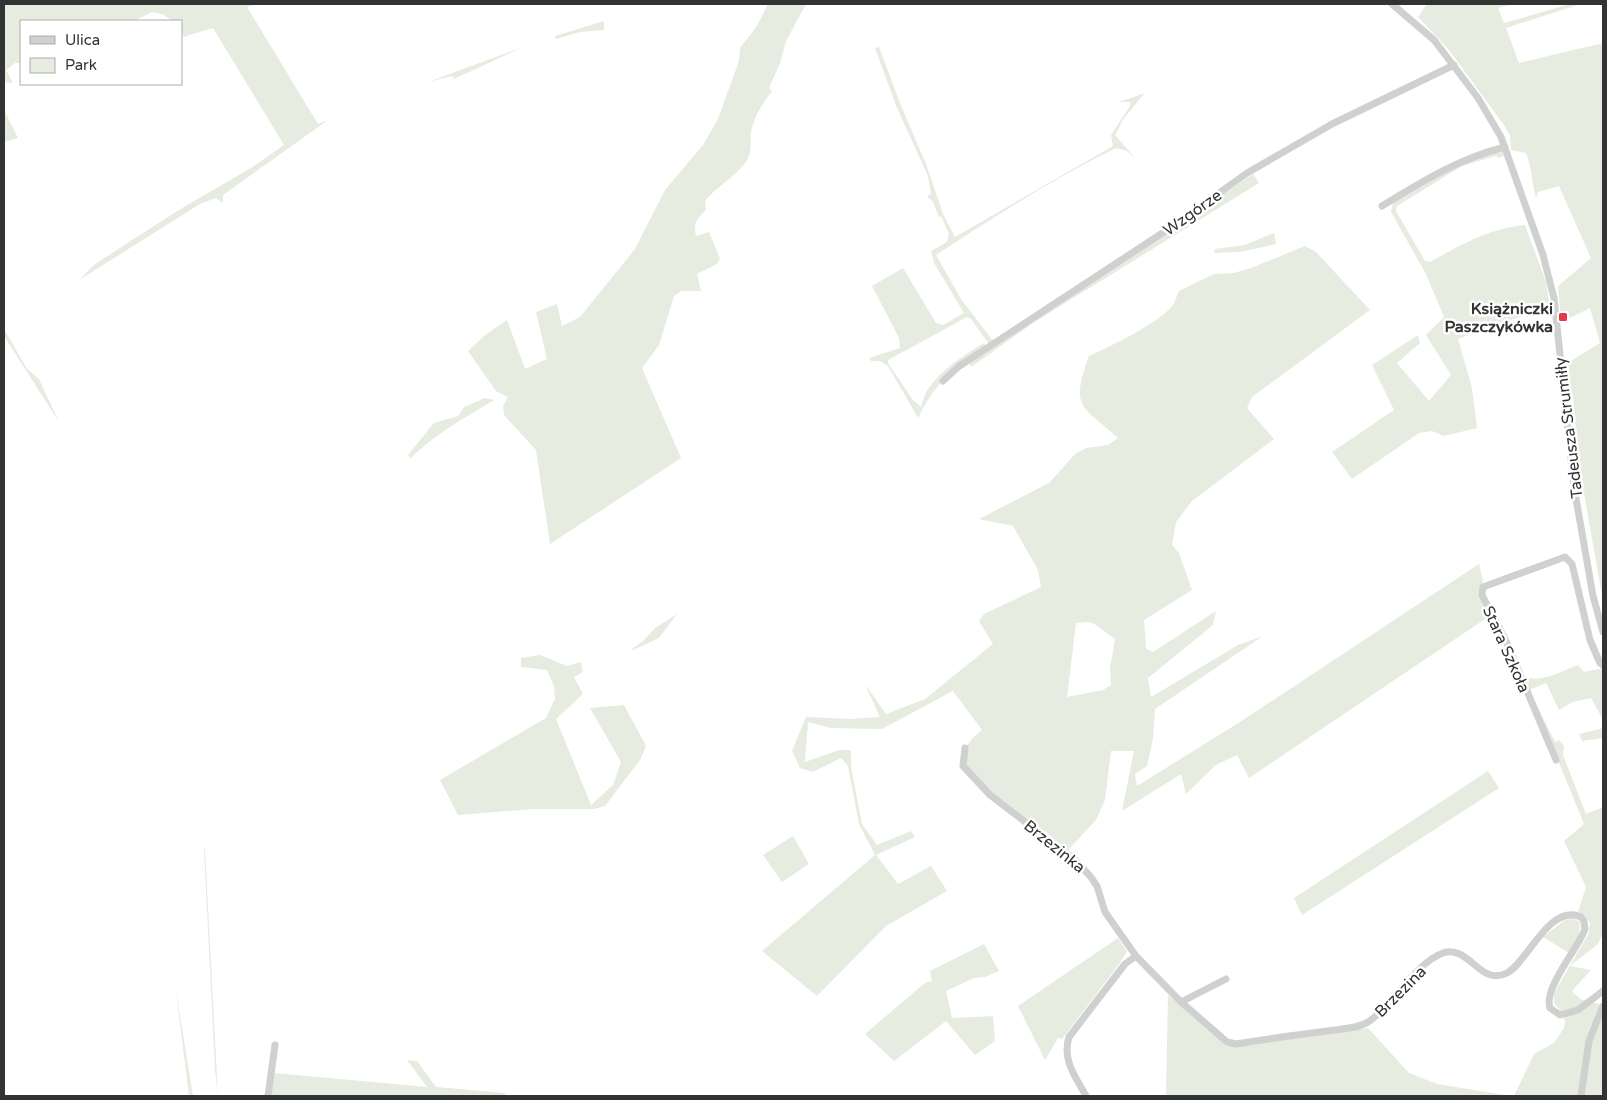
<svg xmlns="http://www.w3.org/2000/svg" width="1607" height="1100" viewBox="0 0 1607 1100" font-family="'Varela Round',sans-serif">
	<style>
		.green { fill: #e6ecdf; fill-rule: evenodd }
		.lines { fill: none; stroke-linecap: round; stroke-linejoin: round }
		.minor { stroke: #d0d0d0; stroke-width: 7 }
		.poi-dot { fill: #e63946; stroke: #fff; stroke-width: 2 }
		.labels { text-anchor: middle; stroke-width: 5; stroke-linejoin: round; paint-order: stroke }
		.street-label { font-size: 16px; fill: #333; stroke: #fff }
		.poi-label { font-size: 16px; font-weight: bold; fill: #333; stroke: #fff; text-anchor: end }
	</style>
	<rect width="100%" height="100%" fill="#fff"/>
	<path class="green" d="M4 4H257L247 7 318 124 328 120 223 195V203L216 198 200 204 79 280 95 264 182 208 251 168 284 145 213 28 183 37 181 21H173L162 14 152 12 134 21H21V63H15L6 70 13 83 4 82Z
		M768 4H806L786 41 780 63 769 88 772 91C763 103 753 118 751 133 750 142 752 152 747 160 741 172 715 188 705 201L706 210C697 218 693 224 696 236L709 232 720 259 717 264 697 274 701 291H681L674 296 659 345 642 368 681 458 550 544 536 450 504 415 503 406 508 397 496 391 468 351 485 335 507 320 525 369 547 359 536 312 557 304 562 326 580 317 635 249 665 190 703 145 718 119 739 61 740 48 757 26Z
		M1427 4H1513L1498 8 1504 23 1570 4H1581L1506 28 1519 63 1603 43V601L1579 465 1573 395 1570 396 1566 364 1600 343 1590 308 1561 322 1558 286 1591 258 1559 186 1538 192 1536 198C1532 183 1532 168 1526 153L1511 150 1510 136 1504 125 1449 50 1418 17Z
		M604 21V30L580 32 556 39 555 36Z
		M523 47 454 79 452 76 428 82Z
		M879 47 900 103 926 164 943 214 955 237 1113 146 1111 135 1130 106V102H1119L1145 93 1124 118 1115 135 1136 159 1127 151 1116 148C1054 178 994 217 936 255L961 299 993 341 989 344 971 319 967 317 888 360V363L913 400 921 407C923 401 925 393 928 389 941 370 965 354 984 343L985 346C954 368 935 383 918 418L888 366 880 361H871L869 358 900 348 899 338 872 286 903 268 936 323 943 325 964 313 934 263 931 251 947 242 949 234 941 216 939 217 933 202 927 196 931 194 928 176 897 108 875 48Z
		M4 110 18 138 4 142Z
		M1502 152 1504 156 1499 158 1496 156 1462 166 1397 206 1396 211 1425 261 1430 262C1461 245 1489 228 1525 225L1546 282 1550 308 1497 324 1458 339 1472 388 1477 428 1444 436 1432 431 1419 433 1352 479 1332 452 1394 410 1372 365 1418 335 1420 343 1397 363 1429 401 1451 375 1426 335 1444 317 1426 274 1391 212 1393 203C1423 181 1463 154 1502 152Z
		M1253 174 1259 183 1033 323 971 367 969 363Z
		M1274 233 1276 244 1241 252 1214 253 1215 249 1244 245Z
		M1305 246 1316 252 1370 310 1252 397 1247 408 1274 439 1192 501 1176 522 1172 545 1179 553 1192 590 1144 620 1146 649 1153 652 1216 611 1213 625 1148 678 1151 697 1238 645 1263 636 1155 709 1153 739 1147 766 1135 774 1137 786 1240 722 1479 564 1483 581 1480 595 1491 615 1249 778 1237 755 1216 765 1186 794 1181 774 1122 811 1134 751H1111L1105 800 1096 820 1068 850 1047 833 1004 804 965 766C964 747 967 742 982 730L953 691 882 729 831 728 808 722 805 762 839 750H851V767L862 824 877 845 911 831 915 837 876 855 898 884 931 866 947 891 886 926 817 996 762 951 875 855 859 824 848 766 841 758 813 772 800 768 792 751 806 717 850 719 880 717 865 684 886 714 925 699 993 644 979 621 984 614 1041 587 1038 570 1013 526 979 519 1049 483 1075 454 1086 448 1108 445 1118 438C1081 405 1070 408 1089 356 1111 346 1158 324 1173 305 1175 302 1177 295 1179 291L1214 274 1234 273 1251 268ZM1088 622 1093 623 1115 639 1110 668 1111 685 1103 690 1067 697 1076 623Z
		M4 329 27 369 39 379 59 422 4 336Z
		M485 398 494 400C464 418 436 433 411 458L408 455 434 423 458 416 464 407Z
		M677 614 659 638 633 650 632 649 643 641 655 628Z
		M1511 645 1524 676C1540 684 1562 671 1578 665L1584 672 1603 668V720L1591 698 1573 702 1559 710 1546 683 1529 690 1555 742 1559 740 1564 746 1563 755 1586 814 1603 807V933L1598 944 1570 966 1591 970 1572 991 1580 999 1603 1005V1096H1514L1534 1054 1554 1043 1564 1028 1565 1021 1561 1011 1554 1003V993L1589 933 1590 922 1578 912 1586 887 1564 841 1584 824Z
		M540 655 567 666 581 662 583 672 574 677 583 694 556 719 591 805 613 785 621 762 590 708 624 705 646 746 640 760 605 806 594 809H533L458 815 440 780 546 718 555 699 554 686 547 670 521 667V658Z
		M1603 728V738L1582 741 1579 734Z
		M1488 771 1499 788 1302 915 1294 898Z
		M793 836 809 864 782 882 763 855Z
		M204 849H205L218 1096 215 1070Z
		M1574 919 1580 922 1579 936 1569 953 1543 937 1565 920Z
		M1118 938 1127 951 1120 963 1062 1039 1058 1038 1045 1060 1018 1006Z
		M984 944 999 971 985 977 974 978 946 991 952 1018 993 1016 995 1041 975 1055 946 1021 894 1061 865 1034 925 983 932 981 930 971Z
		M176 991 193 1096H189Z
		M1168 995 1226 1046H1243L1368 1028 1409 1073 1437 1084 1511 1096H1166Z
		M407 1060 417 1061 436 1087 505 1093V1096H271L274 1073 427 1087Z"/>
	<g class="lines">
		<path class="minor" d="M1392 4 1434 40 1478 98 1501 137 1543 255 1554 298 1574 487 1593 596 1603 632
			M1382 206C1421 182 1460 158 1505 147
			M943 381 958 367 1167 230 1247 173 1332 124 1454 65
			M965 748 963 766 990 795 1074 859 1090 876 1097 886 1105 912 1136 956 1181 1002 1227 1042 1236 1044C1266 1039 1296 1035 1327 1031 1339 1029 1357 1029 1368 1022 1392 1007 1415 963 1443 953 1469 944 1480 987 1507 973 1528 962 1549 903 1581 917L1584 921 1585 929C1578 949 1543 988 1550 1008L1560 1015 1578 1010 1603 991
			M1556 760 1506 641 1482 595 1483 587 1565 557 1572 564 1590 640 1600 663 1603 665
			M1181 1002 1226 979
			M268 1096 275 1045
			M1086 1096C1075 1076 1062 1060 1069 1037L1125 964 1136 956
			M1581 1096 1589 1041 1603 1006"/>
	</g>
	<rect class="poi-dot" x="1558" y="312" width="10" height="10" rx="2.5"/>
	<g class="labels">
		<g class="street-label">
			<text transform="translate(1192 212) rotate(-35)" y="6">Wzgórze</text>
			<text transform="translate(1568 428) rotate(-97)" y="6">Tadeusza Strumiłły</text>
			<text transform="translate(1507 649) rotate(66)" y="6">Stara Szkoła</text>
			<text transform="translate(1055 846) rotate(39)" y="6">Brzezinka</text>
			<text transform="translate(1400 991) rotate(-45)" y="6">Brzezina</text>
		</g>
		<g class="poi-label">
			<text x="1553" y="314">Książniczki<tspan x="1553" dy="18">Paszczykówka</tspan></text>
		</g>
	</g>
	<rect width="1607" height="1100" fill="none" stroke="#333333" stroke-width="10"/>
	<rect x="20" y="20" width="162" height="65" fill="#ffffff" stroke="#adadad"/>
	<rect x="30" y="36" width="25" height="8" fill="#d0d0d0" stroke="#adadad"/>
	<text x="65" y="45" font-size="15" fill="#333333">Ulica</text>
	<rect x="30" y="58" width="25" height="15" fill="#e6ecdf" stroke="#adadad"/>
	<text x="65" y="70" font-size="15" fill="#333333">Park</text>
</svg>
